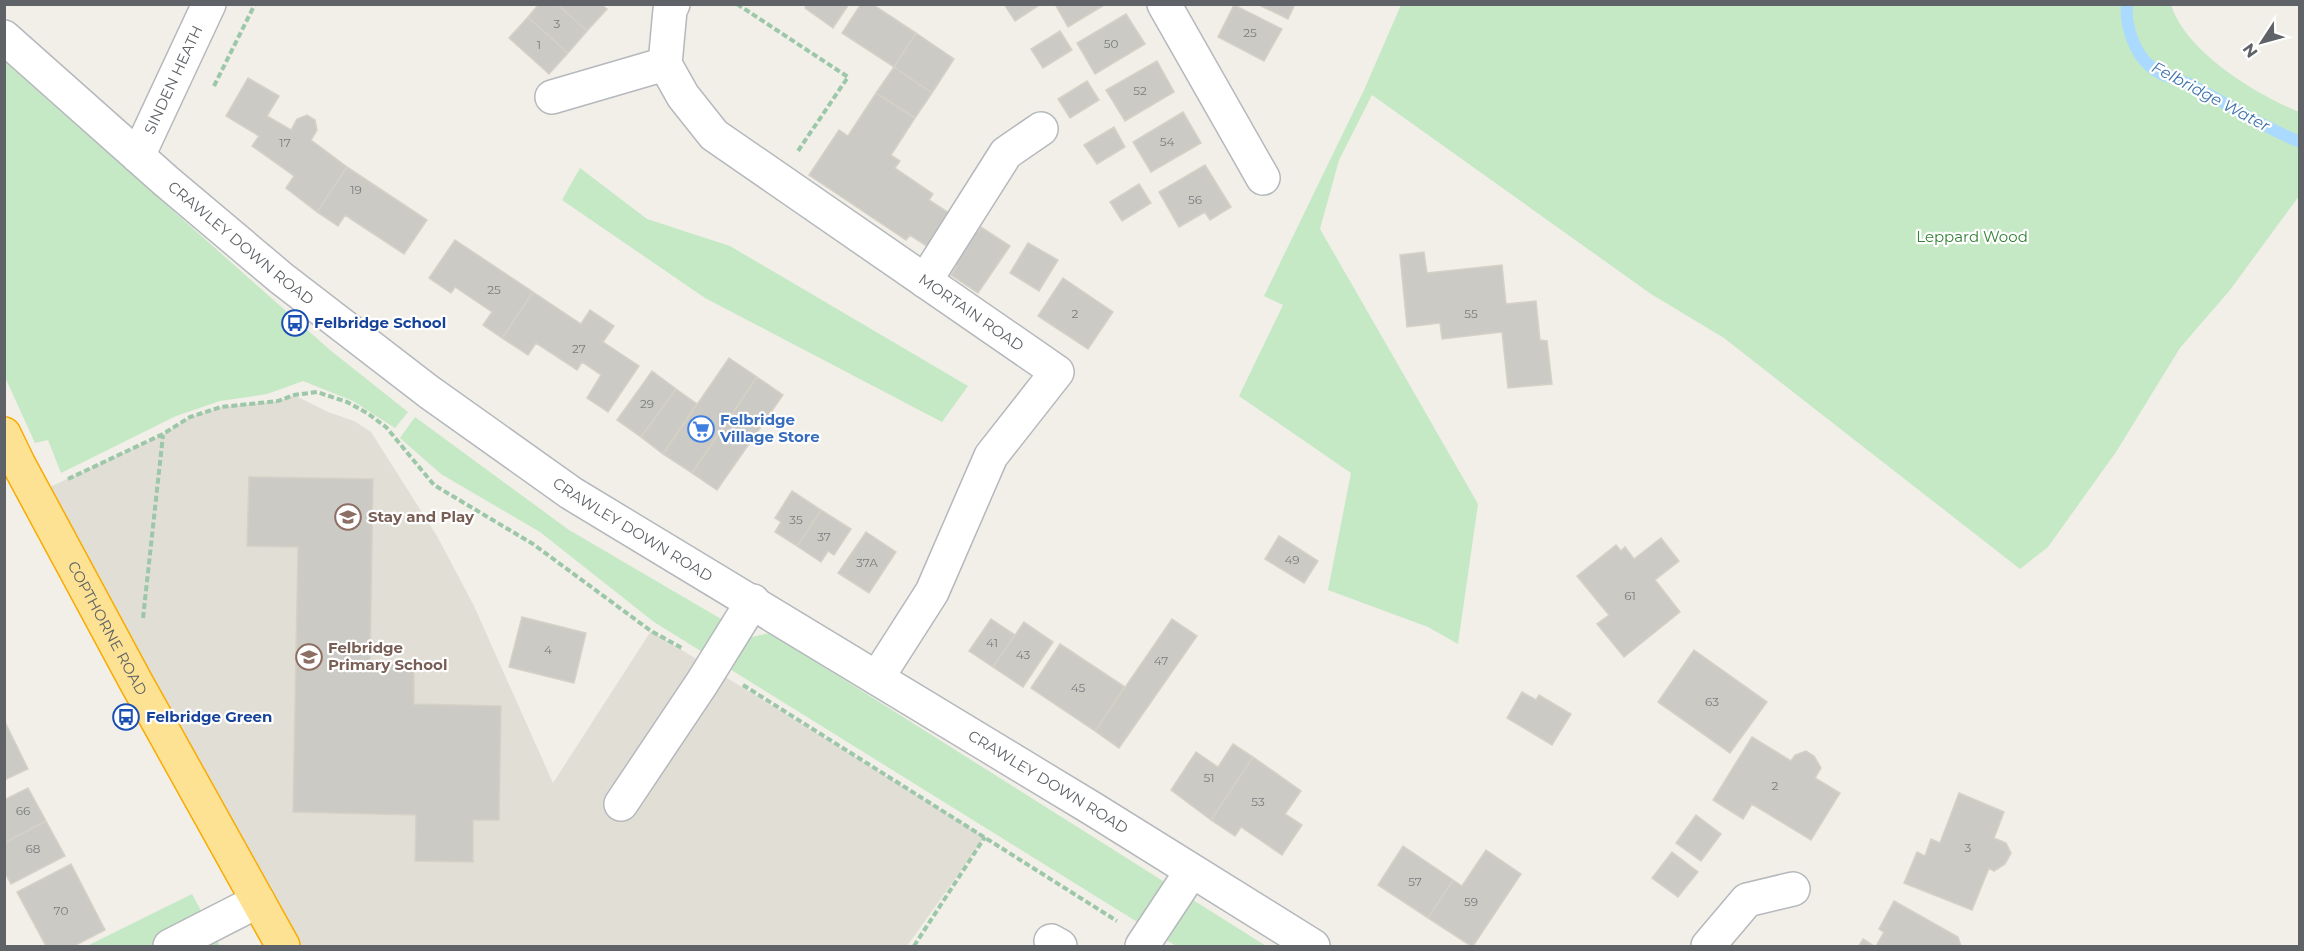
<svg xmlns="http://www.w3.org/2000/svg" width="2304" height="951" viewBox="0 0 2304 951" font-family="Montserrat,sans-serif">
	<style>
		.education { fill: #e1ded6 }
		.green { fill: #c5e8c5 }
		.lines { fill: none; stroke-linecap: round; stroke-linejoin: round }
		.stream { stroke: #aadaff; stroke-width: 12 }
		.building { fill: #cccac5; stroke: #d6d1c6; stroke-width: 1.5 }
		.minor-casing { stroke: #b5b8bc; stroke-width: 36 }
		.highway-casing { stroke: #f9ab00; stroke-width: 36 }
		.path { stroke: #9cc7a9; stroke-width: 4; stroke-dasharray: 6 3; stroke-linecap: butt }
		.minor { stroke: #fff; stroke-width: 33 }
		.highway { stroke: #fde293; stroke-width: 33 }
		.labels { text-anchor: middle; stroke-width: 4.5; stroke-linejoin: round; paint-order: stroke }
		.number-label { font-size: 12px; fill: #7a7d7f }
		.street-label { font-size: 15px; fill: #5f6368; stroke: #fff }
		.park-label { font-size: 15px; fill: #348238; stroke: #fff }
		.transit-label { font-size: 15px; font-weight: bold; fill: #164399; stroke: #fff; text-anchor: start }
		.shop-label { font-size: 15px; font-weight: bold; fill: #366cbe; stroke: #fff; text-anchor: start }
		.education-label { font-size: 15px; font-weight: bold; fill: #785e54; stroke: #fff; text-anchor: start }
		.water-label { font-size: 16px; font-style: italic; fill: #4174aa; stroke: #fff }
	</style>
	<rect width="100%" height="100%" fill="#f1efe8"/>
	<path class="education" d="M294 395 328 412 354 421 371 432 437 536 474 606 553 783 651 631 985 837 907 946H283L35 494 163 434 190 417 221 407 278 401Z"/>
	<path class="green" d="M1401 5H2171C2186 52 2255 94 2299 112V196L2230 290 2180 348 2116 452 2048 547 2020 569 1724 338 1651 294 1372 95 1339 160 1320 229 1478 504 1458 644 1428 627 1328 590 1351 473 1239 396 1283 305 1264 296 1364 90Z
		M4 61 330 350 408 412 395 428 353 401 303 381 267 394 220 401 176 416 61 473 48 440 35 443 5 377Z
		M580 168 647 219 730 246 968 386 942 422 705 298 562 200Z
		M415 417 569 530 752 637 770 633 1266 946H1176L654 622 540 532 441 474 400 438Z
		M192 894 220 946H87Z"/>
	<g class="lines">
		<path class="stream" d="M2127 4C2125 25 2134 53 2151 67 2161 77 2181 79 2193 86 2230 105 2260 126 2300 142"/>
	</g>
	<path class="building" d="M539 4H557L587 31 568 53 528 17Z
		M557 4H601L607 9 587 31Z
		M807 4H849L833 28 805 8Z
		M861 4H872L916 33 894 67 842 33Z
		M1004 4H1041L1015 21Z
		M1055 4H1106L1068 27Z
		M1257 4H1295L1288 19Z
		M1234 5 1282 29 1264 61 1218 37Z
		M1126 14 1145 44 1095 74 1077 43Z
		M528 17 568 53 549 74 509 38Z
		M1060 31 1072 50 1043 68 1031 49Z
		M916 33 954 59 932 93 894 67Z
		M1157 61 1174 92 1125 121 1106 90Z
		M894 67 932 93 915 118 876 93Z
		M248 78 279 96 267 116 291 130 297 119 307 115 315 120 317 130 311 140 347 167 317 212 286 188 294 176 252 146 259 136 226 116Z
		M1087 81 1099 100 1070 118 1058 99Z
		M876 93 915 118 891 155 900 161 895 168 933 194 929 200 978 232 981 227 1010 246 978 293 951 275 957 266 910 235 906 240 809 175 839 130 848 136Z
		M1183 112 1201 143 1151 172 1133 142Z
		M1114 127 1125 147 1097 164 1084 145Z
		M1205 165 1231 207 1210 220 1205 212 1179 227 1159 192Z
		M347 167 427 220 404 254 345 215 338 226 317 212Z
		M1139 184 1151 203 1122 221 1110 202Z
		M455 240 533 292 502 338 483 325 492 312 455 287 451 293 429 278Z
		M1028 243 1058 260 1039 291 1010 273Z
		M1424 252 1427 273 1502 265 1506 304 1536 301 1540 340 1547 341 1552 384 1508 388 1502 332 1442 339 1440 323 1407 327 1400 255Z
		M1063 278 1113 312 1088 349 1038 316Z
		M533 292 581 324 590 310 614 326 603 342 639 366 608 412 587 398 601 375 582 362 577 370 536 343 528 355 502 338Z
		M729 358 757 377 692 473 663 454Z
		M652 371 676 389 641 437 617 420Z
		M757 377 783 395 717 490 692 473Z
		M676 389 697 404 663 454 641 437Z
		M249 477 373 479 370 664 414 665V704L501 706 499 820H473V862L415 861 416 815 293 812 298 547 247 546Z
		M792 491 821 510 797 546 775 532 781 522 775 518Z
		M821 510 851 529 834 555 828 551 821 562 797 546Z
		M866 532 896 552 869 593 838 573Z
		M1279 536 1318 561 1304 583 1265 559Z
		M1661 538 1679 561 1655 580 1680 612 1624 657 1597 624 1609 615 1577 576 1616 545 1621 551 1625 547 1634 559Z
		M522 617 586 633 574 683 509 667Z
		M991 619 1015 635 993 667 969 651Z
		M1172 619 1197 636 1119 748 1095 731Z
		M1024 622 1053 642 1023 687 993 667Z
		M1060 644 1125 687 1095 731 1031 688Z
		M1694 650 1767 702 1730 753 1658 702Z
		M1522 692 1536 700 1539 695 1571 714 1552 745 1507 718Z
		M4 720 28 769 4 780Z
		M1752 737 1791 761 1795 755 1806 751 1814 756 1821 768 1815 778 1840 793 1811 840 1752 804 1743 819 1713 800Z
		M1233 744 1253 757 1211 820 1171 790 1196 752 1218 767Z
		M1253 757 1301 791 1285 814 1302 825 1282 855 1241 827 1235 836 1211 820Z
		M28 788 46 821 4 843V800Z
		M1959 793 2004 812 1994 838 2006 843 2011 853 2005 864 1994 871 1989 868 1972 910 1904 883 1917 852 1925 856 1931 839 1940 843Z
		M1696 815 1721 834 1701 861 1676 843Z
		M46 821 65 856 11 884 4 871V843Z
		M1403 846 1453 880 1428 918 1378 885Z
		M1486 850 1521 874 1473 946H1471L1428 918 1453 880 1462 886Z
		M1672 852 1698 872 1678 897 1652 878Z
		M71 864 105 930 74 946H46L17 892Z
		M1894 901 1958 937 1961 946H1876L1884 932 1879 929Z
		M1863 939 1874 946H1859Z"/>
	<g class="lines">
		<g class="minor-casing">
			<g id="minor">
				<path id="s1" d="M673 4 670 10 665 64 683 96 714 135 1057 372 991 456 932 592 877 678"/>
				<path d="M1164 4 1263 178"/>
				<path id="s2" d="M4 37 166 181 281 278 429 392 571 493 1093 809 1313 946"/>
				<path d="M552 97 665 64"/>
				<path id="s3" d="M138 156 209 4"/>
				<path d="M925 281 1006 153 1041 129"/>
				<path d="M621 804 702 683 753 601"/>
				<path d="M1051 941 1060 946"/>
				<path d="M170 946 258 901"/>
				<path d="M1142 946 1191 872"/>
				<path d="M1708 946 1747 900 1793 889"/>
			</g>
		</g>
		<g class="highway-casing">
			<g id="highway">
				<path id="s4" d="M4 434 18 463 136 682 283 946"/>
			</g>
		</g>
		<path class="path" d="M737 4 848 77 798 151
			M214 86 255 4
			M68 479 163 434 190 417 221 407 278 401 294 395 317 392 347 402 367 413 386 427 434 485 533 544 651 631 682 648
			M143 618 163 435
			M743 685 1117 921
			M914 946 985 837"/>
		<use href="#minor" class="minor"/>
		<use href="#highway" class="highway"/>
	</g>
	<defs>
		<g id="bus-ring" transform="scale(1.35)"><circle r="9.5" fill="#fff" stroke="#1a4fb4" stroke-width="1.5"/><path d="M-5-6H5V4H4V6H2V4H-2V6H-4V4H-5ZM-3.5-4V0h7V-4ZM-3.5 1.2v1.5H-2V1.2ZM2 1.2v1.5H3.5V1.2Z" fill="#1a4fb4"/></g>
		<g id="supermarket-ring" transform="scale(1.35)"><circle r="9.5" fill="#fff" stroke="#3f7fe0" stroke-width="1.5"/><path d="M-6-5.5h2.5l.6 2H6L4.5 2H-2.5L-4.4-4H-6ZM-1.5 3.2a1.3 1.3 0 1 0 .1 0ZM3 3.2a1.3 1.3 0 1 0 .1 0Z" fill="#3f7fe0"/></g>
		<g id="school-ring" transform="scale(1.35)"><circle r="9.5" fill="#fff" stroke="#8d6e63" stroke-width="1.5"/><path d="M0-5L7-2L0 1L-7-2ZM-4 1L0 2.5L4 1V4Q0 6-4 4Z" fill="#8d6e63"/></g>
	</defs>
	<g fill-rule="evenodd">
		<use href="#bus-ring" x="295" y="323"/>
		<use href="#supermarket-ring" x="701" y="429"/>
		<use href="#school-ring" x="348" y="517"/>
		<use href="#school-ring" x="309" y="657"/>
		<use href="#bus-ring" x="126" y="717"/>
	</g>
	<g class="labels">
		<g class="number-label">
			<text x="557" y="28">3</text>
			<text x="1250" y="37">25</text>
			<text x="1111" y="48">50</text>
			<text x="539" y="49">1</text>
			<text x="1140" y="95">52</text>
			<text x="1167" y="146">54</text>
			<text x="285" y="147">17</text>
			<text x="356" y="194">19</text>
			<text x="1195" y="204">56</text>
			<text x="494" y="294">25</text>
			<text x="1075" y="318">2</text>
			<text x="1471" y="318">55</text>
			<text x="579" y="353">27</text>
			<text x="647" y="408">29</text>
			<text x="796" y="524">35</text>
			<text x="824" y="541">37</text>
			<text x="1292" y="564">49</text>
			<text x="867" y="567">37A</text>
			<text x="1630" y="600">61</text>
			<text x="992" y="647">41</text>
			<text x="548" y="654">4</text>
			<text x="1023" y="659">43</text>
			<text x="1161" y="665">47</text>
			<text x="1078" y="692">45</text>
			<text x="1712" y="706">63</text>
			<text x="1209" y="782">51</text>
			<text x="1775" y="790">2</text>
			<text x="1258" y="806">53</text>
			<text x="23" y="815">66</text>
			<text x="1968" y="852">3</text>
			<text x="33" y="853">68</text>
			<text x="1415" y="886">57</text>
			<text x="1471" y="906">59</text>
			<text x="61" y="915">70</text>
		</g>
		<g class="street-label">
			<text dy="5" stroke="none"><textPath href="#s3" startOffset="84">SINDEN HEATH</textPath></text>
			<text dy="5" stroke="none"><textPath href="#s2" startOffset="314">CRAWLEY DOWN ROAD</textPath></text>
			<text dy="5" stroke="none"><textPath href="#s1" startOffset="460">MORTAIN ROAD</textPath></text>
			<text dy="5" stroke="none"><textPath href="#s2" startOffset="800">CRAWLEY DOWN ROAD</textPath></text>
			<text dy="5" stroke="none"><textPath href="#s4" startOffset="220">COPTHORNE ROAD</textPath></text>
			<text dy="5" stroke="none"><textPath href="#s2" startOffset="1286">CRAWLEY DOWN ROAD</textPath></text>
		</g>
		<g class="park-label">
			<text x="1972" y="242">Leppard Wood</text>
		</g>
		<g class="transit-label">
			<text x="314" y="328">Felbridge School</text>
			<text x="146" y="722">Felbridge Green</text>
		</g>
		<g class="shop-label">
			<text x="720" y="425">Felbridge<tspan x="720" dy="17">Village Store</tspan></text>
		</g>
		<g class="education-label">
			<text x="368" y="522">Stay and Play</text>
			<text x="328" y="653">Felbridge<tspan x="328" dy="17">Primary School</tspan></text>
		</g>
		<g class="water-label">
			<text transform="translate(2211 96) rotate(28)" y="6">Felbridge Water</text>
		</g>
	</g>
	<rect width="2304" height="951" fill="none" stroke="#5f6368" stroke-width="12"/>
	<g transform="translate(2262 42) rotate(234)" stroke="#ffffff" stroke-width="4.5" paint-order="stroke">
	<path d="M0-4.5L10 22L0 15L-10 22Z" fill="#5f6368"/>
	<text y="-9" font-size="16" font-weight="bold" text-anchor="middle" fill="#5f6368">N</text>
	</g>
</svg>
